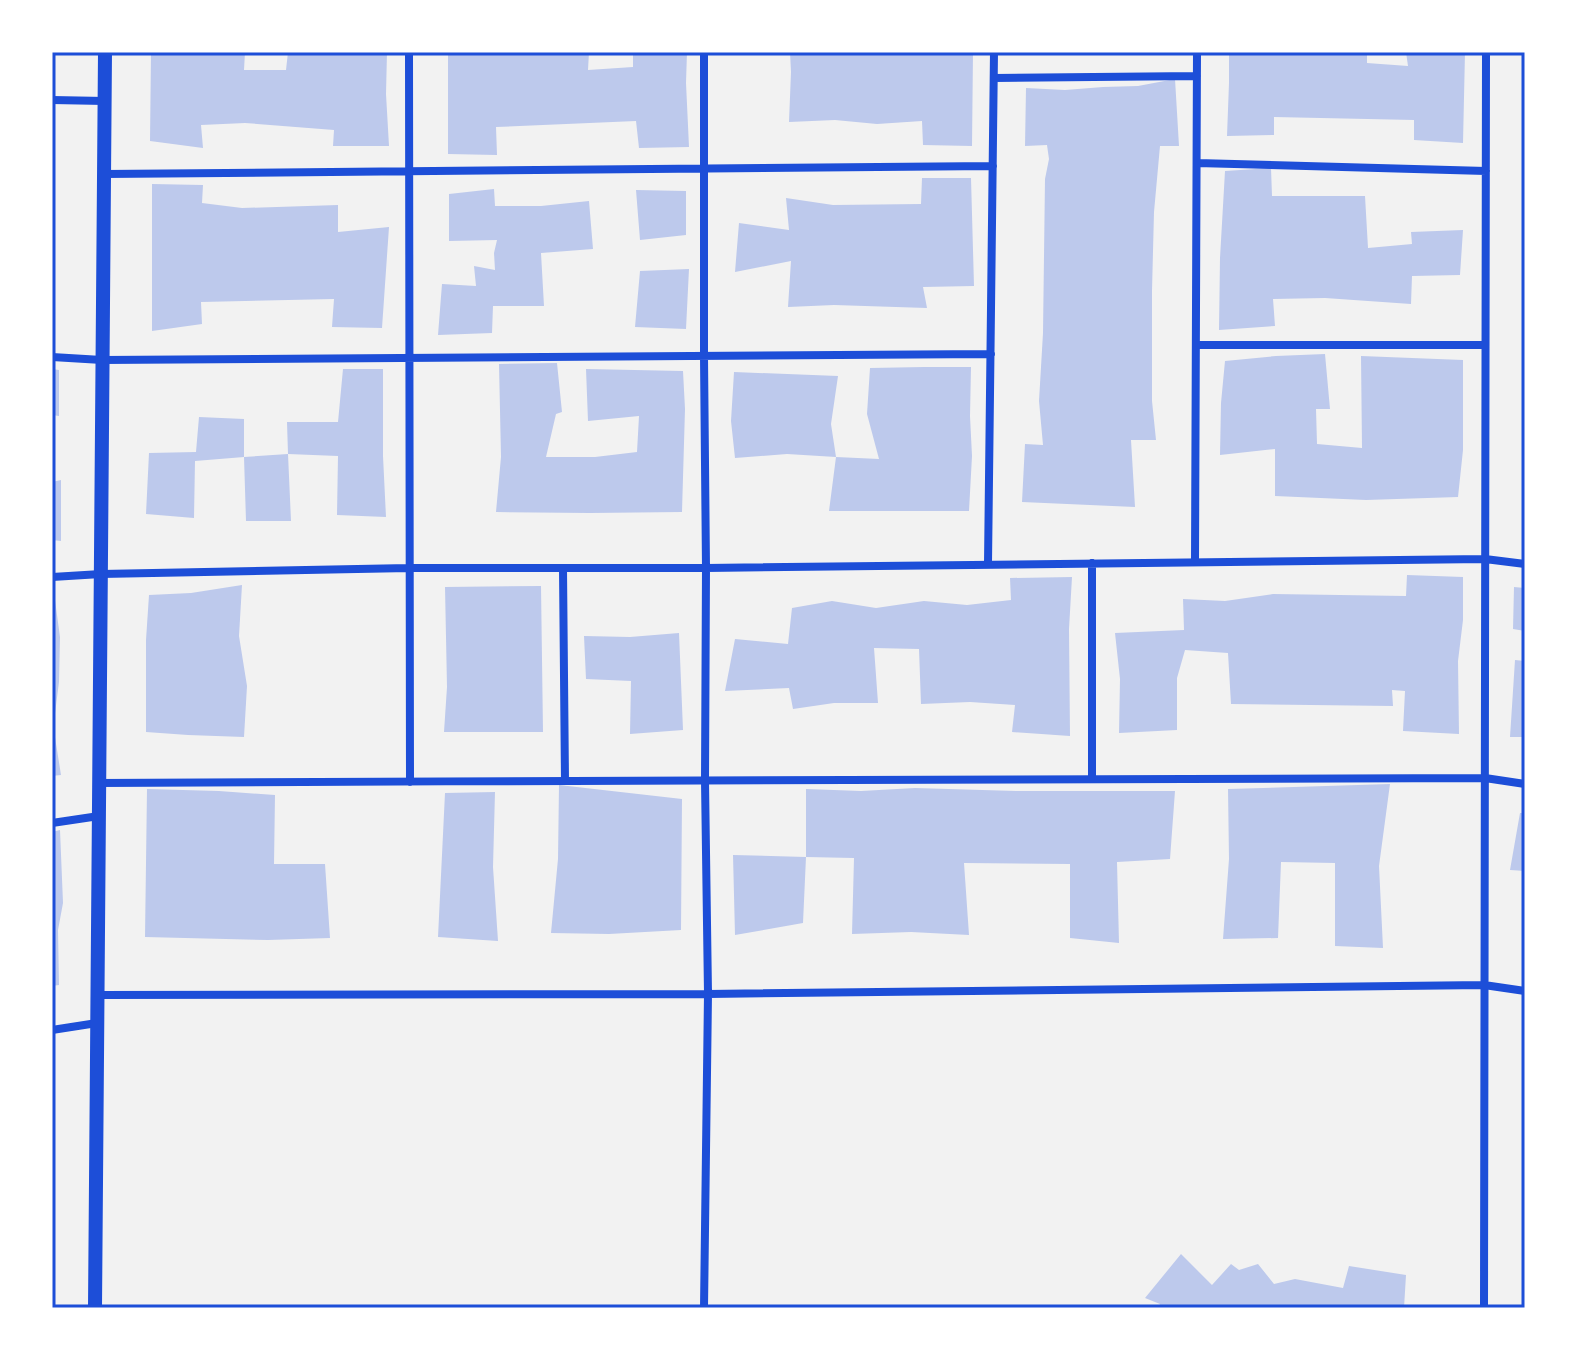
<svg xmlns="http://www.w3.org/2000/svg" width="1577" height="1360" viewBox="0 0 1577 1360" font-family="Raleway,sans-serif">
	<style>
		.building { fill: #bdc9ec }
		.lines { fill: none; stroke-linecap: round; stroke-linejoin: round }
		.minor { stroke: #1d4ed8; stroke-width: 8 }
		.tertiary { stroke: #1d4ed8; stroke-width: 14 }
		.neatline { fill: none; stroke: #1d4ed8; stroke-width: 3 }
	</style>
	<rect width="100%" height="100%" fill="#f2f2f2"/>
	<path class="building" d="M151 52H245L244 70H286L288 52H387L386 94 389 146H333L334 130 245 123 201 125 203 148 150 141Z
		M448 52H589L588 70 633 67V52H687L686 83 689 147 639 148 636 121 496 127 497 155 448 154Z
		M790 52H973L972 146 923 145 922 121 877 124 835 120 789 122 791 72Z
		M1229 52H1367V63L1408 66 1406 52H1465L1463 143 1414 140V120L1274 117V135L1227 136 1229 83Z
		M1175 79 1179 146H1160L1154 212 1152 291V401L1156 440H1131L1135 507 1022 502 1025 444 1043 445 1039 401 1043 333 1045 179 1049 159 1047 145 1025 146 1026 88 1065 90 1103 87 1138 86Z
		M1271 168 1272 196H1365L1368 248 1412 244 1411 232 1463 230 1460 275 1412 276 1411 304 1325 298 1273 299 1275 326 1219 330 1220 258 1225 171Z
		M922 178H971L974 286 923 287 927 308 834 305 788 307 791 261 735 272 739 223 789 230 786 198 833 205 921 204Z
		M152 184 203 185 202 203 242 208 338 205V232L389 227 382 328 332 327 334 299 201 302 202 324 152 331Z
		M494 189 495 206H541L589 201 593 249 541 253 544 306H493L492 333 438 335 442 284 476 286 474 266 495 270 494 253 497 240 449 241V194Z
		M636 190 686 191V235L640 240Z
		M689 269 686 329 635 327 640 271Z
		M1325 354 1330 409H1316L1317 444 1362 448 1361 356 1463 360V450L1458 497 1366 500 1275 496V449L1220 455 1221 403 1225 361 1276 356Z
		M557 363 562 412 556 414 546 457H595L637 452 639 416 588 421 586 369 683 371 685 409 682 512 590 513 496 512 501 457 499 364Z
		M924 367H971L970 416 972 456 969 511H829L836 457 879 459 867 414 870 368Z
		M52 369 59 370V416L52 415Z
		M343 369H383V456L386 517 337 515 338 456 288 454 291 521H246L244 457 288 454 287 422H338Z
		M734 372 838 376 831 424 836 457 787 454 735 458 731 421Z
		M199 417 244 419V457L195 461 194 518 146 514 149 453 196 452Z
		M61 480V541L52 540V482Z
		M1407 575 1463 577V620L1458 661 1459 734 1403 731 1405 691 1392 690 1393 706 1231 704 1228 653 1185 650 1177 678V730L1119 733 1120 679 1115 633 1184 630 1183 599 1225 601 1273 594 1406 596Z
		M1072 577 1069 629 1070 736 1012 732 1015 705 970 702 921 704 919 649 874 648 878 703H834L793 709 789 688 725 691 735 639 788 644 792 608 832 601 876 608 924 601 967 605 1011 600 1010 578Z
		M242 585 239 636 247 686 244 737 188 735 146 732V640L149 595 191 593Z
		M541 586 543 732H444L447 687 445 587Z
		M1514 587 1525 588V631L1513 629Z
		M52 593H54L60 637 59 682 54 721H52Z
		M679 633 683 730 630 734 631 681 586 679 584 636 630 637Z
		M1515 660 1525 661V737H1510Z
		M52 731H54L61 775 52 776Z
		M1390 784 1379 866 1383 948 1335 946V863L1281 862 1278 938 1223 939 1229 859 1228 789Z
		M559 785 682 799 681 930 609 934 551 933 558 859Z
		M915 788 1016 791H1175L1170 859 1117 862 1119 943 1070 938V864L964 863 969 935 911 932 852 934 854 858 806 857V789L861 791Z
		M147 789 219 791 275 795 274 864H325L330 938 268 940 145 937Z
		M495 792 493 867 498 941 438 937 445 793Z
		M1520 813H1525V871L1510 870Z
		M60 830 63 903 58 930 59 985 52 986V832Z
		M733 855 806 857 803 923 735 935Z
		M1181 1254 1212 1285 1231 1264 1239 1270 1258 1264 1274 1284 1295 1279 1343 1288 1349 1266 1406 1275 1404 1308H1158L1160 1304 1145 1298Z"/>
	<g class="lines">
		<path class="minor" d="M409 52 410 782
			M994 78 1197 76
			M52 100 105 101
			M1197 163 1486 171
			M104 174 993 166
			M1196 345H1485
			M52 357 102 360 991 354
			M1195 562 1197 52
			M1092 563V778
			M988 564 994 52
			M563 569 565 781
			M52 577 101 574 409 568H706L1485 559 1525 564
			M99 783C561 781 1023 778 1485 778L1525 784
			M52 823 99 816
			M98 995 708 994 1484 985 1525 991
			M52 1030 97 1023
			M704 1308 708 994 705 781 706 568 704 357V52
			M1484 1308 1486 52"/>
		<path class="tertiary" d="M95 1308 105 52"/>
	</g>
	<rect width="1577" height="1360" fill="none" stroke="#ffffff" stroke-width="108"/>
	<rect x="54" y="54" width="1469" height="1252" class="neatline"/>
</svg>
